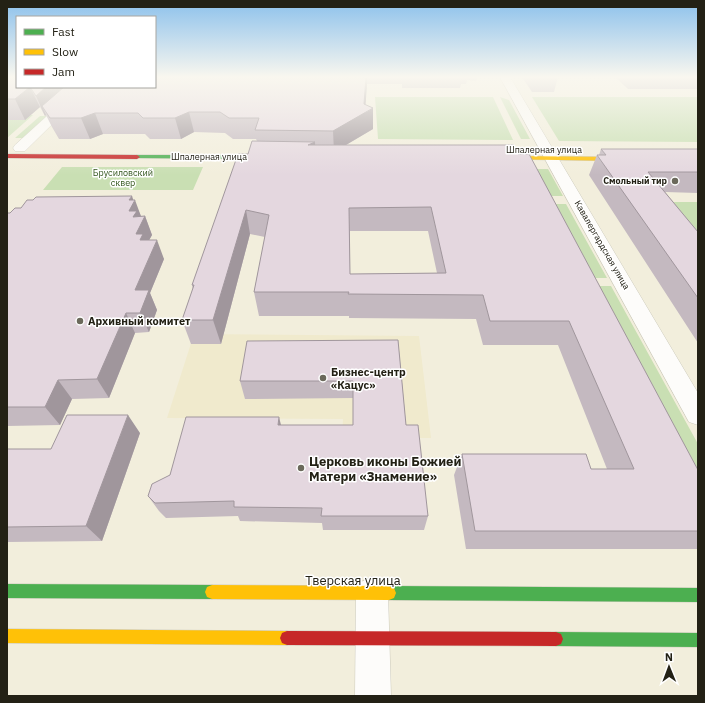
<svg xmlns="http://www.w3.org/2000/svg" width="705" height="703" viewBox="0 0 705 703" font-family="'IBM Plex Sans',sans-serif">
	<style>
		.built { fill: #f0eacd }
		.green { fill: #c9dfb3 }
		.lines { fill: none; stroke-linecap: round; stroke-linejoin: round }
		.street-casing { stroke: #cdcbbd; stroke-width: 1 }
		.fast-casing { stroke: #cdcbbd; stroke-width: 1 }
		.slow-casing { stroke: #cdcbbd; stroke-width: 1 }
		.jam-casing { stroke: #cdcbbd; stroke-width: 1 }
		.street { fill: #fdfcfa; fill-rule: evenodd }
		.fast { fill: #4caf50; fill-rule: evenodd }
		.slow { fill: #ffc107; fill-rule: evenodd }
		.jam { fill: #c62828; fill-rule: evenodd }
		.wall { fill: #c4b9c0; fill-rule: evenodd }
		.shaded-wall { fill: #a0969c }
		.building { fill: #e4d7df; stroke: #a0969c; fill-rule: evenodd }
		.poi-dot { fill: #6b695b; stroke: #fff; stroke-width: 1.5 }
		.labels { text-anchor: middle; stroke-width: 3; stroke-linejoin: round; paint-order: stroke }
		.far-street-label { font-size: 9px; fill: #232115; stroke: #fff }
		.far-park-label { font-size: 9px; fill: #31541c; stroke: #fff }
		.far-poi-label { font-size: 9px; font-weight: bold; fill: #232115; stroke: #fff; text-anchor: end }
		.poi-label { font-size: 11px; font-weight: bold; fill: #232115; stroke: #fff; text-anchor: start }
		.near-poi-label { font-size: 13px; font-weight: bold; fill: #232115; stroke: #fff; text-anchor: start }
		.near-street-label { font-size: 13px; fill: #232115; stroke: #fff }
	</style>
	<rect width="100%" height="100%" fill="#f2eedc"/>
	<path class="built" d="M194 334 419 336 431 438H342L343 419 167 418Z"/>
	<path class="green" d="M375 97H493L513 140 378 139Z
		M500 97 509 100 530 139H521Z
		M532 97H698V142L559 141Z
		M7 115H33L7 138Z
		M40 116H49L25 138H15Z
		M62 167H203L193 190H43Z
		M531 169H548L563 196H545Z
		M645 202H698V271Z
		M549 204H566L607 278H586Z
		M590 286H611L698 444V501Z"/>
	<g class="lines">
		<g class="street-casing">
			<path id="street" d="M500 77H510L698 393V425L689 422Z
				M79 87H90L25 151H15L13 148 15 145Z
				M372 577 383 582 388 593 391 696H355L356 593 361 582Z"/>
		</g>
		<g class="fast-casing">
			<path id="fast" d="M137 155H267L270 157 267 159 135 158 134 157Z
				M7 584 212 585 217 587 219 592 217 597 212 599 7 598Z
				M389 586 698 588V602L389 600 384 598 382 593 384 588Z
				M556 632 698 633V647L556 646 551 644 549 639 551 634Z"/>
		</g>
		<g class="slow-casing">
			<path id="slow" d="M501 156 625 157 628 159 625 161 499 159 498 158Z
				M212 585 389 586 394 588 396 593 394 598 389 600 212 599 207 597 205 592 207 587Z
				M7 629 287 631 292 633 294 638 292 643 287 645 7 643Z"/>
		</g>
		<g class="jam-casing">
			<path id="jam" d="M7 154 137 155 140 157 137 159 7 158Z
				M287 631 556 632 561 634 563 639 561 644 556 646 287 645 282 643 280 638 282 633Z"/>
		</g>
		<use href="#street" class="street"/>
		<use href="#fast" class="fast"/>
		<use href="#slow" class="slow"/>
		<use href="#jam" class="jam"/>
	</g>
	<path class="wall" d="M7 77 17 87 155 77H477L476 81 467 80 466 84H461L460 88H402V84H367L365 104 373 129 346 145 518 154 698 470V549H466L454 475 462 454 591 469H607L558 345H483L476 319 349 318V316H259L254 292 265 237 250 234 221 344H191L182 320 193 290 192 285 248 154 257 141 256 139H233L225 133 194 132 181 139H150L145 134H103L90 139H59L52 127 46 115 45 116 40 107 25 120H7ZM350 231H428L437 273 350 274Z
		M522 77H558L554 92H532Z
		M615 77H698V89H628Z
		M601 149H698V193L665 192 698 232V343L589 175 597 155H599Z
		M133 200 141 216H145L152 235 149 240 164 259 150 293 157 310 149 332 135 333 109 398 72 399 60 425 7 426V213H10L21 208Z
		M398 340 406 425 428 516 424 530H323L322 523 240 521 238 516 166 518 159 511 148 496 170 475 281 425H353V398L245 399 240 381Z
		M140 433 102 541 7 542V449H51Z"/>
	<path class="shaded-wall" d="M366 77H367V84L365 113 373 108V129L334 152 333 131 364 104Z
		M30 87 40 107 25 120 15 99Z
		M46 87H77L42 106 46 115 45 116 36 96Z
		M189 112 194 132 181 139 175 118Z
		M95 113 103 134 90 139 81 118Z
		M315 142 316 163 308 145Z
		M132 196 134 202 135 200 142 219 145 216 152 235 147 244 151 253 136 234 129 211V200Z
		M246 210 250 234 221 344 213 320Z
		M157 240 164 259 150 293 157 310 149 332 140 313 135 290Z
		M126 313 135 333 109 398 97 379Z
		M58 380 72 399 60 425 45 407Z
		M128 415 140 433 102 541 86 526Z
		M279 417 283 433 278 425Z"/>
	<path class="building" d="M7 77H17V87H30L15 99H7Z
		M155 77H366L364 104 373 108 333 131 255 130 259 118H229L220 112H189L175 118H143L138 113H95L81 118H50L42 106 64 87H155Z
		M30 87H46L36 96Z
		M252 141 315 142 308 145H514L518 154H529L698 470V531H475L462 454H586L591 469H634L569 321H490L483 295 348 294 349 292H254L269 215 246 210 213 320H182L194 285H192L238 154H248ZM431 207 446 273 350 274 349 208Z
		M601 149H698V172H648L698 232V298L597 155H606Z
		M132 196 129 200H135L129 211H137L133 217 145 216 136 234H143L140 240H157L135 290H149L140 313H126L97 379 58 380 45 407H7V213H10L15 208H21L27 200H33L36 197Z
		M398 340 406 425H418L428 516H321L322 508 234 507V501L155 503 148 496 152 484 170 475 186 417H279L278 425H353V381H240L247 341Z
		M67 415H128L86 526 7 527V449H51Z"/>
	<linearGradient id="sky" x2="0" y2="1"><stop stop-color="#8cc1ec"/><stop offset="0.44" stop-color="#f9f7ef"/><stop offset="1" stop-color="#f9f7ef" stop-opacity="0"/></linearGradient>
	<rect width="705" height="175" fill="url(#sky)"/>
	<g class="poi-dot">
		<circle cx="675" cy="181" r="4"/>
		<circle cx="80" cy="321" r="4"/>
		<circle cx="323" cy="378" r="4"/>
		<circle cx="301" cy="468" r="4"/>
	</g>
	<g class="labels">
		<g class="far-street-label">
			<text x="544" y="153">Шпалерная улица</text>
			<text x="209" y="160">Шпалерная улица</text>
			<text transform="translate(602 245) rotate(60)" y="3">Кавалергардская улица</text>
		</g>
		<g class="far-park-label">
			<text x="123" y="176">Брусиловский<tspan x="123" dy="10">сквер</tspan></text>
		</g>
		<g class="far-poi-label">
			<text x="667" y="184">Смольный тир</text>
		</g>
		<g class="poi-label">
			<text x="88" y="325">Архивный комитет</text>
			<text x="331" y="376">Бизнес-центр<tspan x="331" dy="13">«Кацус»</tspan></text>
		</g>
		<g class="near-poi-label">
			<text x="309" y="466">Церковь иконы Божией<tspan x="309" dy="15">Матери «Знамение»</tspan></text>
		</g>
		<g class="near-street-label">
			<text x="353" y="585">Тверская улица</text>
		</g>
	</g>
	<rect width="705" height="703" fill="none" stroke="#232115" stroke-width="16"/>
	<rect x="16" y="16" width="140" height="72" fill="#ffffff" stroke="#a7a6a1"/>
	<rect x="24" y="29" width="20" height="6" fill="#4caf50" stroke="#a7a6a1"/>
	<text x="52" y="36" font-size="12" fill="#232115">Fast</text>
	<rect x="24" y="49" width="20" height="6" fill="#ffc107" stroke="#a7a6a1"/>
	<text x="52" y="56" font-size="12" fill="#232115">Slow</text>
	<rect x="24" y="69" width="20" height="6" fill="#c62828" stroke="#a7a6a1"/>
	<text x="52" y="76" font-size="12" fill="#232115">Jam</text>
	<g transform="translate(669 667) rotate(359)" stroke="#ffffff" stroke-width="3" paint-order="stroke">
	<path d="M0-3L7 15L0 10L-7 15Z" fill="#232115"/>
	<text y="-6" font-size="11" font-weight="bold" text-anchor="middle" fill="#232115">N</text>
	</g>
</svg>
